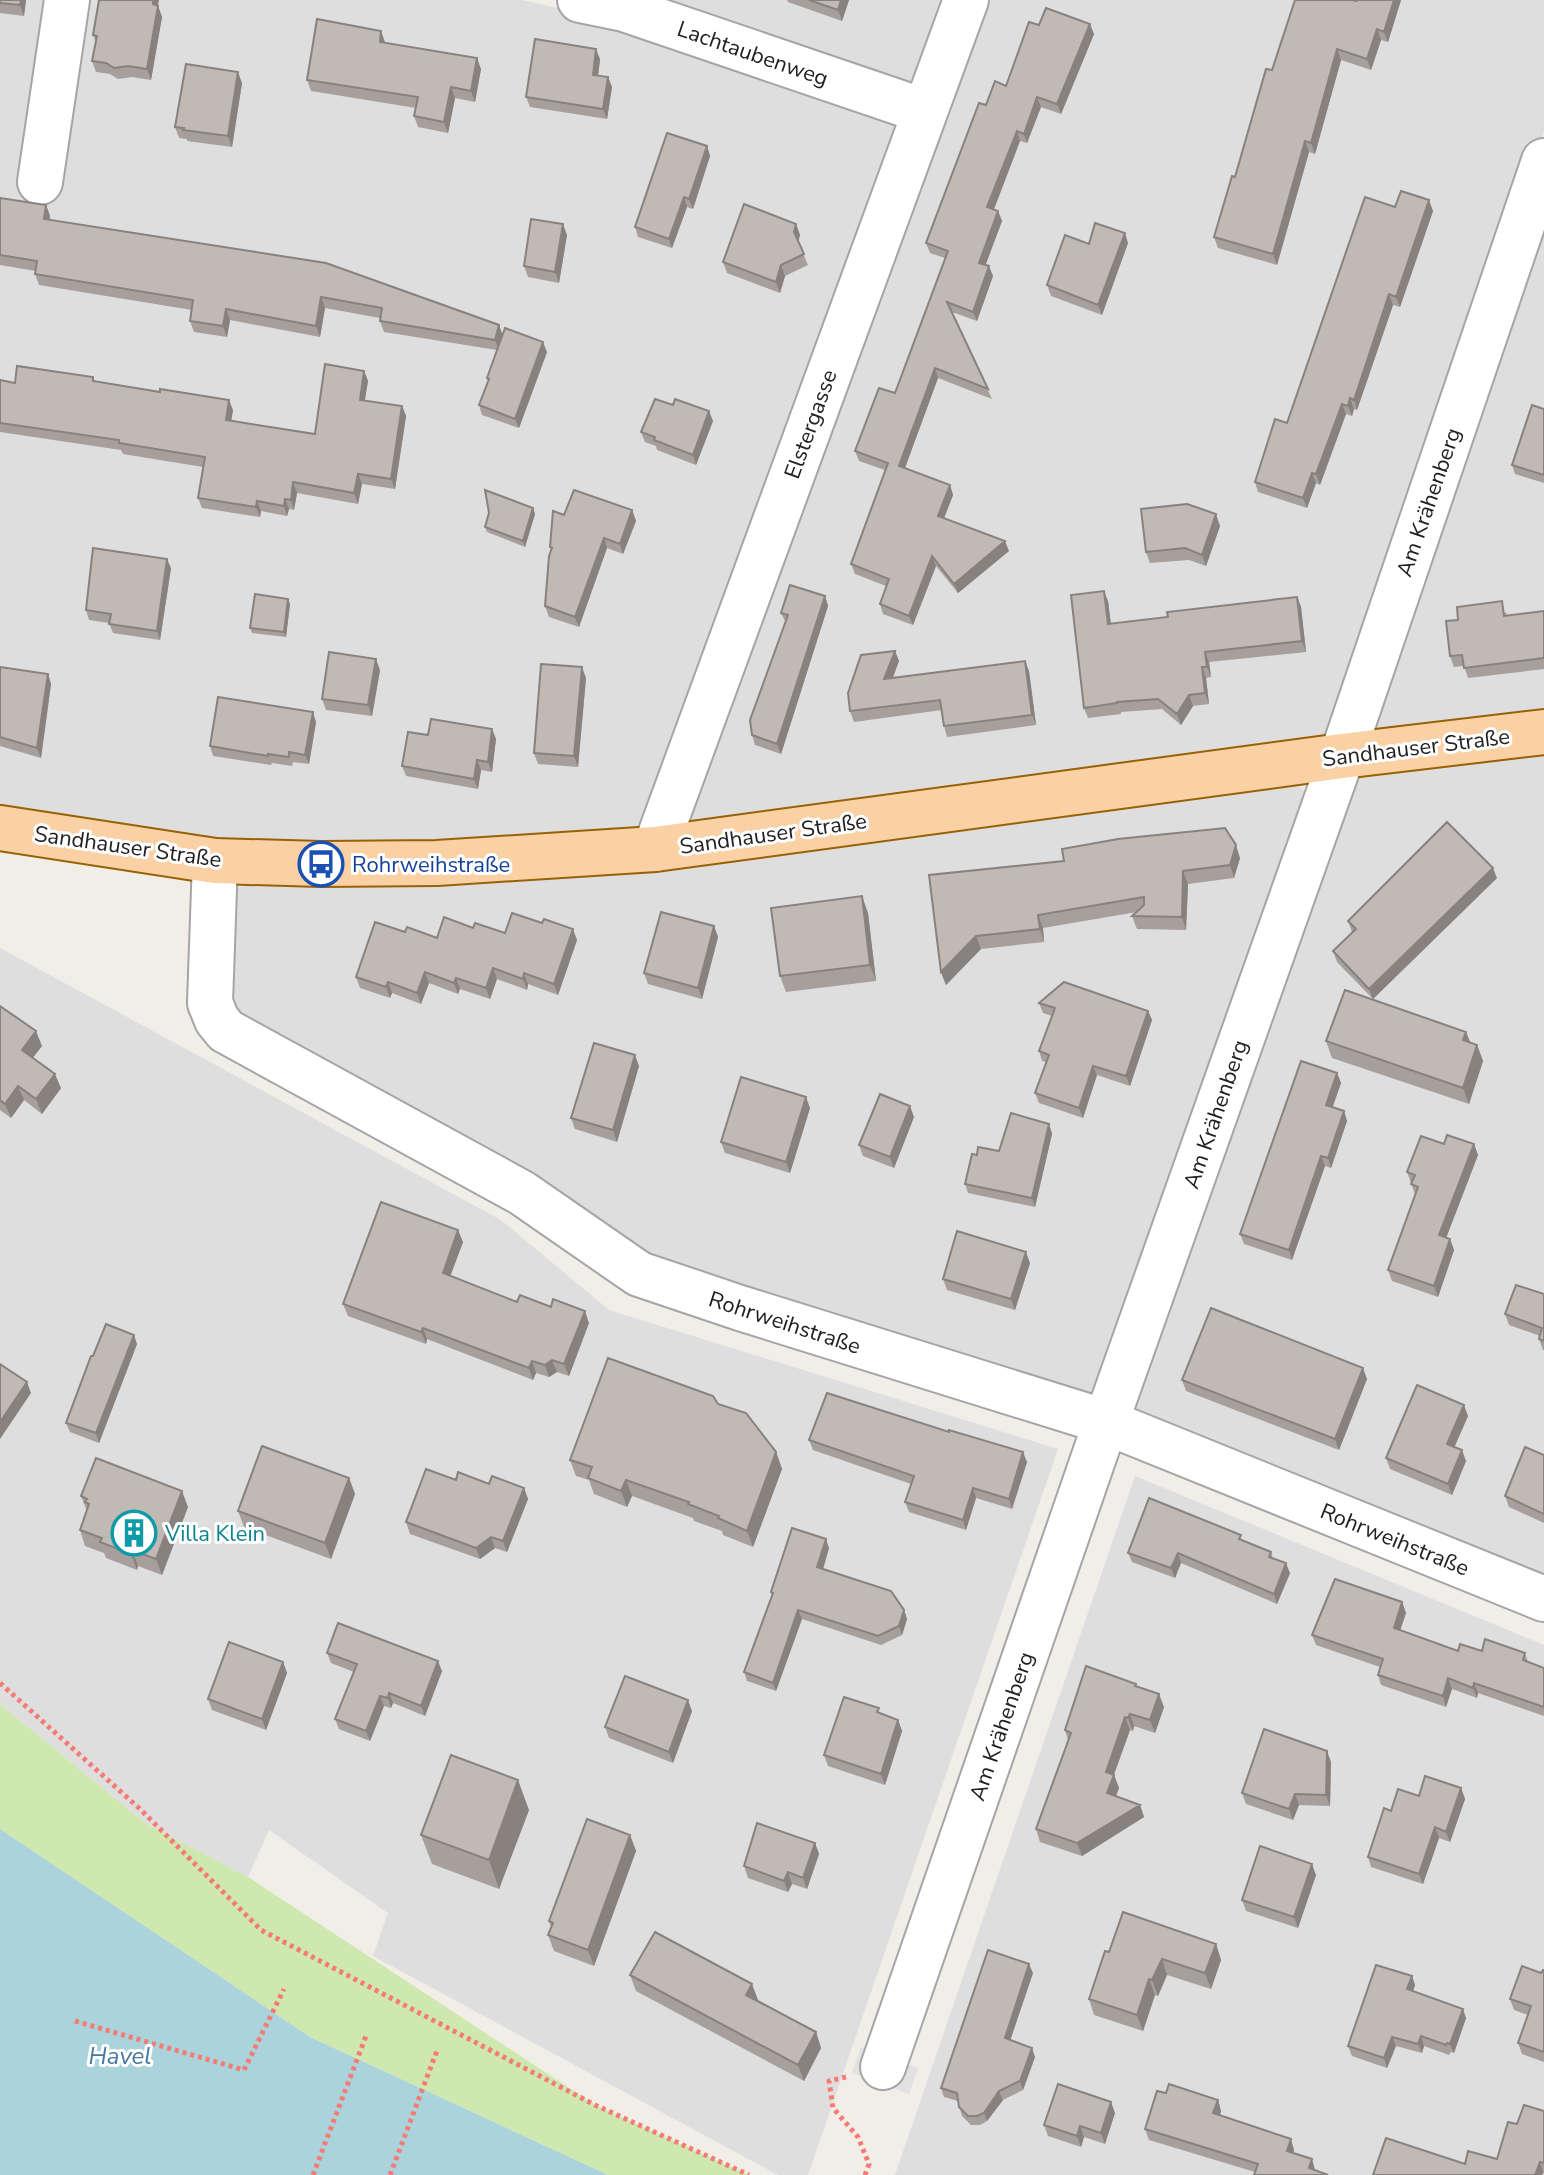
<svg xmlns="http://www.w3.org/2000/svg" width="1544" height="2175" viewBox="0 0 1544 2175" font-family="'Nunito Sans',sans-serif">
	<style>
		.residential { fill: #dfdede }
		.grass { fill: #cee8b0 }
		.parking { fill: #e1e1e1 }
		.water { fill: #aad3dc }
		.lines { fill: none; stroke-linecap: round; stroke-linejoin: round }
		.minor-casing { stroke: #a5a5a5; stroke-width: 48 }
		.major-casing { stroke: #986105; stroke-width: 48 }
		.path { stroke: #f57c74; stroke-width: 5; stroke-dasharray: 4 4; stroke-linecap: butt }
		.minor { stroke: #fff; stroke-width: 44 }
		.major { stroke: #f9d1a4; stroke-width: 44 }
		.wall { fill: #a69f9b }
		.shaded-wall { fill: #87827e }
		.building { fill: #c1b9b4; stroke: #87827e; stroke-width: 2 }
		.labels { text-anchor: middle; stroke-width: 6; stroke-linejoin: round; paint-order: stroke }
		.street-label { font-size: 22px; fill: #212121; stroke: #fff }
		.transit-label { font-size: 22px; fill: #164399; stroke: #fff; text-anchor: start }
		.culture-label { font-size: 22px; fill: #0d838f; stroke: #fff; text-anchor: start }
		.water-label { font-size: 24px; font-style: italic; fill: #49789e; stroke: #fff }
	</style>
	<rect width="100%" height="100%" fill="#f1ede7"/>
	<path class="residential" d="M0 0H522L618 21 890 119 898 133 642 825 626 832 293 852 0 807Z
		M607 0H952L913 86Z
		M979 0H1544V131L1345 715 1324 738 698 823 687 819Z
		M1544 194V721L1389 740 1370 729Z
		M1544 750V1590L1126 1416 1342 792 1361 773Z
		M1288 784 1301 787 1308 797 1093 1398 661 1269 246 1022 233 1009 226 990 235 889 252 882 429 886 651 864Z
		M0 948 501 1220 609 1310 1058 1449 808 2175H778L373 1956 388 1913 269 1830 248 1877 145 1823 0 1704Z
		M1135 1476 1544 1645V2175H895Z"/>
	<path class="grass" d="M0 1704 145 1823 248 1877 595 2105 749 2175H608L310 2037 0 1829Z"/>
	<path class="parking" d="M861 2047 918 2068 909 2094 852 2073Z"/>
	<path class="water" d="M0 1829 310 2037 608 2175H0Z"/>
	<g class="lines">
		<g class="minor-casing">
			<path id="minor" d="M580 0 624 9 924 111
				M40 182 67 0
				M655 849 966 0
				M215 861 210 1003 217 1020 226 1031 522 1193 639 1274 740 1308 1106 1422 1544 1599
				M883 2067 1106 1422 1342 756 1544 161"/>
		</g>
		<g class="major-casing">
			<path id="major" d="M0 828 215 861 321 864 437 863 655 849 1342 756 1544 732"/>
		</g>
		<path class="path" d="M0 1683 140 1809 261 1930 595 2105 749 2175
			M75 2021 244 2070 284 1989
			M846 2077 829 2081 833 2108 858 2137 869 2164 865 2175
			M313 2175 366 2036
			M390 2175 438 2048"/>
		<use href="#minor" class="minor"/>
		<use href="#major" class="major"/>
	</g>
	<path class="wall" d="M0 0H26L24 16 0 13Z
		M787 0H849L842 21 788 2Z
		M1357 0H1401L1388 42 1381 40 1371 70 1341 60 1315 154 1309 152 1277 265 1218 248 1214 237 1272 70Z
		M158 6 162 17 151 80 132 77 118 79 110 74 96 72 92 61 96 43 93 35Z
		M1039 25 1094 34 1061 114 1041 107 1027 143 1020 141 994 209 998 211 1002 221 985 265 993 276 977 321 952 312 992 399 938 378 905 468 950 485 953 495 944 518 1009 551 958 593 936 566 913 625 883 614 880 604 886 586 855 574 851 564 885 470 859 461 855 451 895 393 945 258 930 253 926 243 986 105 1006 86Z
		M385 43 481 69 475 102 455 98 448 133 418 127 414 116 416 108 311 91 307 80Z
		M600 59 598 76 608 77 612 87 607 119 530 107 526 97Z
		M242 83 232 147 187 141V139L179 138 175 127Z
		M707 146 710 156 693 209 687 207 672 248 638 237 635 227Z
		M0 198 46 205 50 216 49 220 499 325 502 336 547 352 519 428 482 415 479 405 488 382 487 378 497 350 384 332 380 321V318L325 308 320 337 230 320 227 337 194 332 190 321 192 310 39 285 35 274 36 271 0 265Z
		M1395 207 1433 211 1400 307 1393 305 1357 410 1354 409 1352 416 1346 414 1320 485 1316 483 1307 508 1258 492 1255 482 1287 423Z
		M796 224 800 235 798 242 808 265 785 276 780 293 727 273 723 262Z
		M567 235 559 283 528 277 524 266Z
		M1128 243 1102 315 1051 296 1047 285 1089 244Z
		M364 371 368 381 365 400 402 406 406 416 395 489 362 484 358 504 297 493 294 510 289 509 287 516 261 511 260 517 202 508 198 498 203 467 123 454 121 450 0 432V380L15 383 93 377 95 382 233 410 231 420 315 434Z
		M673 405 713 421 696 465 657 450 656 446 645 442 641 432Z
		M1544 409V483L1515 474 1512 465Z
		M533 508 535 514 525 547 487 532 485 527Z
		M632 510 636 521 623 554 607 548 579 627 549 617 545 606 551 551 550 547 564 515Z
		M1220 526 1206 566 1189 560 1150 563 1146 552Z
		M171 568 160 640 113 633 109 623 89 620 86 610Z
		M825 596 828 606 781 754 755 745 752 735 786 623 781 613Z
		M1297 597 1301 607 1306 652 1209 662 1211 677 1206 678 1209 704 1193 706 1181 725 1162 709 1121 712V714L1088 718 1084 708 1108 601 1111 624 1168 617Z
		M290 604 286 637 252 633 250 628Z
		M1544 611V669L1468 678 1464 666 1454 667 1450 656 1506 612 1507 616Z
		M895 651 899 661 893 678 1029 671 1036 725 947 737 944 726 942 710 854 722 850 711Z
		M0 667 48 674 51 684 41 758 0 746Z
		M380 670 372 716 326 710 322 699Z
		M586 678 578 767 538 764 534 753Z
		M316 722 309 764 293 762 292 766 272 763 271 765 213 756 210 746Z
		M492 729 496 739 492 772 481 770 478 789 406 776 402 766 428 735Z
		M1240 858 1234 878 1188 884 1186 930 1137 929 1132 916 1137 912 1043 928 1044 942 981 949 946 985 941 972 929 875Z
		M1497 878 1373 999 1337 962 1333 951 1352 932 1348 921Z
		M868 913 876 981 786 992 780 976Z
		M714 926 718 937 702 999 648 984 644 973Z
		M473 928 505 933 577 940 558 995 528 984 527 990 497 979 490 999 460 989 458 994 429 983 421 1004 392 993 390 998 360 988 356 977 405 932 437 938Z
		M1039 1003 1148 1011 1152 1020 1130 1086 1097 1075 1083 1118 1039 1103 1035 1093 1046 1062 1042 1061 1039 1051 1052 1016 1043 1013Z
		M0 1006 42 1046 33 1057 61 1088 42 1114 24 1100 11 1118 0 1110Z
		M1466 1032 1470 1042 1477 1045 1483 1061 1469 1104 1332 1058 1326 1041Z
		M639 1066 617 1142 575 1129 571 1118Z
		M1337 1073 1341 1083 1332 1107 1344 1111 1347 1121 1331 1168 1325 1166 1292 1260 1244 1244 1240 1234Z
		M810 1108 790 1173 725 1153 721 1142Z
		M914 1117 894 1168 863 1156 859 1145Z
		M1049 1124 1052 1134 1035 1207 968 1193 965 1184 977 1155 999 1151Z
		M1444 1144H1474L1478 1155 1446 1238 1450 1239 1454 1250 1438 1297 1392 1281 1388 1270 1415 1194 1407 1172Z
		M463 1242 450 1276 517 1302 589 1323 569 1376 557 1372 549 1377 536 1373 533 1380 427 1339 426 1344 348 1316 343 1304Z
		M1030 1263 1015 1310 947 1290 943 1279Z
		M1544 1294V1350H1543L1539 1339 1540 1336 1509 1325 1505 1314Z
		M137 1344 99 1443 70 1432 66 1423 93 1356Z
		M1367 1379 1339 1450 1186 1391 1182 1380Z
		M718 1404 776 1452 782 1469 753 1547 723 1535 722 1531 694 1521 693 1518 632 1496 627 1507 594 1494 589 1480 576 1476 570 1460Z
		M1468 1416 1454 1447 1466 1461 1452 1495 1390 1469 1386 1458Z
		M809 1440 1027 1462 1012 1509 976 1498 966 1530 909 1512 905 1502 911 1484 813 1450Z
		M1544 1455V1523L1509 1507 1505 1496Z
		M349 1478 355 1494 331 1559 244 1527 238 1511Z
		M456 1480 524 1488 528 1499 507 1552 495 1548 480 1559 410 1534 406 1522Z
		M81 1496 188 1507 162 1575 138 1566 137 1570 106 1558 104 1553 85 1546 80 1530 87 1511Z
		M1243 1541 1271 1552 1273 1559 1290 1573 1277 1604 1181 1563 1175 1578 1132 1562 1128 1553Z
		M829 1548 823 1569 904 1610 907 1619 902 1635 881 1645 802 1619 776 1691 747 1681 744 1672 772 1596 771 1592Z
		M1402 1602 1406 1613 1400 1631 1458 1651 1525 1653 1528 1662 1544 1668V1716L1478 1693 1477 1698 1452 1689 1446 1707 1381 1685 1378 1675 1380 1667 1316 1645 1312 1635Z
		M327 1653 442 1671 425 1716 393 1703 391 1708 384 1706 370 1741 339 1729 335 1719 354 1672 331 1663Z
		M283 1662 287 1673 266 1730 212 1710 208 1699Z
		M1136 1684 1138 1687 1164 1707 1155 1733 1134 1726 1133 1731 1130 1730 1114 1775 1119 1788 1116 1796 1140 1805 1144 1817 1082 1856 1040 1842 1036 1829 1068 1740 1065 1730Z
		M692 1711 673 1763 609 1738 605 1727Z
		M881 1714 898 1720 902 1731 885 1785 828 1766 824 1755Z
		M1331 1762 1330 1806 1299 1805 1293 1820 1246 1804 1242 1793Z
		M1461 1788 1465 1799 1450 1842 1439 1838 1423 1884 1371 1867 1368 1857 1391 1811 1419 1796Z
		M529 1810 499 1889 432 1864 421 1835Z
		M630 1835 636 1851 594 1966 554 1951 548 1935 551 1927 549 1921Z
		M815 1843 819 1854 807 1889 792 1884 788 1892 748 1878 744 1866Z
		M1316 1875 1298 1928 1246 1911 1242 1900Z
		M1216 1944 1221 1960 1211 1989 1167 1975 1158 1996 1155 1995 1143 2031 1094 2015 1089 1999 1109 1952Z
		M1544 1970V2062L1522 2054 1518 2043 1528 2015 1514 2010 1510 1999Z
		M1033 1973 1010 2040 1035 2057 1023 2090 1003 2100 987 2121 980 2125H971L962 2116 958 2101 944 2097 941 2088Z
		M630 1975 758 2000 816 2032 821 2048 804 2081 636 1991Z
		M1412 1976 1415 1985 1413 1991 1466 2018 1454 2053 1451 2052 1449 2055 1424 2046 1422 2053 1396 2046 1387 2068 1352 2056 1348 2046Z
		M1166 2093 1218 2100 1221 2111 1220 2116 1294 2150 1293 2153 1315 2170 1255 2172 1149 2140 1145 2129Z
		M1544 2111V2173L1542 2175H1373L1465 2164 1497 2159 1517 2124Z
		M1115 2113 1105 2144 1084 2137 1081 2147 1048 2136 1044 2125Z"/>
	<path class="shaded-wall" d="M21 0H26L24 16 20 5Z
		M153 0H159L158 6 162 17 151 80 147 69Z
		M841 0H849L842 21 838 10Z
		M1394 0H1401L1388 42 1384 32Z
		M1090 24 1094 34 1061 114 1057 104Z
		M1377 29 1381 40 1371 70 1367 59Z
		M381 31 385 42H380Z
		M596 49 600 59 597 85 593 75Z
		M1337 49 1341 60 1315 154 1311 143Z
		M477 58 481 69 475 102 471 91Z
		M238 72 242 83 232 147 228 136Z
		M608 77 612 87 607 119 603 109Z
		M451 87 455 98 448 133 444 122Z
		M1037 97 1041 107 1027 143 1024 134Z
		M1017 131 1020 141 991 217 987 207Z
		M1305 141 1309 152 1277 265 1273 254Z
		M707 146 710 156 693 209 689 199Z
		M684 197 687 207 672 248 669 239Z
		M1429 200 1433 211 1400 307 1396 297Z
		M46 205 50 216 48 229 44 219Z
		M998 211 1002 221 983 272 979 263Z
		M563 224 567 235 559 283 555 272Z
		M796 224 800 235 798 243 794 232Z
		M1125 233 1128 243 1102 315 1098 305Z
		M781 265 785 276 780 293 776 282Z
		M989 266 993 276 977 321 973 312Z
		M1389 294 1393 305 1357 410 1354 400Z
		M321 297 325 308 320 337 316 326Z
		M226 309 230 320 227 337 223 326Z
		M499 325 503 336 499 350 495 340Z
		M543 342 547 352 519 428 515 419Z
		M935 368 938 378 902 476 899 466Z
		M364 371 368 381 363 410 360 400Z
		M1350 398 1354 409 1352 416 1348 406Z
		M229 400 233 410 230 430 226 420Z
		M1342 404 1346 414 1320 485 1316 474Z
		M402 406 406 416 395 489 391 479Z
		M709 411 713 421 696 465 693 455Z
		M1312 473 1316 483 1307 508 1303 498Z
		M358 474 362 484 358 504 354 493Z
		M293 482 297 493 294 510 291 500Z
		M950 485 953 495 941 526 938 516Z
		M285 499 289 509 287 516 284 506Z
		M257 501 261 511 260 517 256 507Z
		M533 508 535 514 525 547 523 541Z
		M632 510 636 521 623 554 620 544Z
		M1216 514 1220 526 1206 566 1202 555Z
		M604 538 607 548 579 627 575 617Z
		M1005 541 1009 551 958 593 954 584Z
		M932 556 936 566 913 625 909 616Z
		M167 559 171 568 160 640 157 631Z
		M1104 591 1108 601 1112 635 1108 624Z
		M825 596 828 606 781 754 777 744Z
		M1297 597 1301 607 1306 652 1302 641Z
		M288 599 290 604 286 637 284 632Z
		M895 651 899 661 888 689 884 679Z
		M1205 652 1209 662 1211 677 1207 667Z
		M376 659 380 670 372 716 368 705Z
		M1025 661 1029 671 1036 725 1032 715Z
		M582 667 586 678 578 767 574 756Z
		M1202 667 1206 678 1209 704 1205 693Z
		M48 674 51 684 41 758 37 748Z
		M1189 695 1193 706 1181 725 1177 714Z
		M313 712 316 722 309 764 305 755Z
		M492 729 496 739 492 772 488 762Z
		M477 760 481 770 478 789 474 779Z
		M1236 845 1240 858 1234 878 1230 865Z
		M1493 868 1497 878 1373 999 1369 989Z
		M1183 871 1188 884 1186 930 1182 917Z
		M862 896 868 913 876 981 870 965Z
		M1038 915 1043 928 1044 942 1040 929Z
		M714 926 718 937 702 999 698 988Z
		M573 929 577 940 558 995 554 984Z
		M976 936 981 949 946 985 941 972Z
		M493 968 497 979 490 999 486 988Z
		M425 972 429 983 421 1004 417 993Z
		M524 973 528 984 527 990 523 979Z
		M456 978 460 989 458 994 454 983Z
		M388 982 392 993 390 998 386 987Z
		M1148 1011 1152 1020 1130 1086 1126 1076Z
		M36 1031 42 1046 28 1064 22 1050Z
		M1466 1032 1472 1048 1463 1040Z
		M1477 1045 1483 1061 1469 1104 1463 1088Z
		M635 1055 639 1066 617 1142 613 1130Z
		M1093 1066 1097 1075 1083 1118 1079 1108Z
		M1337 1073 1341 1083 1330 1115 1326 1105Z
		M55 1074 61 1088 42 1114 36 1099Z
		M18 1086 24 1100 11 1118 5 1104Z
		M806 1097 810 1108 790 1173 786 1162Z
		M910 1106 914 1117 894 1168 890 1157Z
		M1344 1111 1347 1121 1331 1168 1328 1158Z
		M1049 1124 1052 1134 1035 1207 1032 1198Z
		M1474 1144 1478 1155 1443 1246 1439 1235Z
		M1321 1156 1325 1166 1292 1260 1289 1250Z
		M458 1230 463 1242 447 1285 443 1273Z
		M1450 1239 1454 1250 1438 1297 1434 1286Z
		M1026 1252 1030 1263 1015 1310 1011 1299Z
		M585 1311 589 1323 569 1376 564 1364Z
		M423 1328 427 1339 426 1344 421 1332Z
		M134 1335 137 1344 99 1443 96 1433Z
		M552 1360 557 1372 549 1377 545 1365Z
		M532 1361 536 1373 533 1380 529 1368Z
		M1363 1368 1367 1379 1339 1450 1335 1439Z
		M27 1382 31 1393 0 1439V1422Z
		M1464 1405 1468 1416 1451 1455 1447 1444Z
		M1462 1450 1466 1461 1452 1495 1448 1484Z
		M776 1452 782 1469 753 1547 747 1531Z
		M1023 1452 1027 1462 1012 1509 1009 1499Z
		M349 1478 355 1494 331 1559 325 1543Z
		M626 1480 632 1496 627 1507 621 1491Z
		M524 1488 528 1499 507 1552 503 1541Z
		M973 1488 976 1498 966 1530 963 1520Z
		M182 1491 188 1507 162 1575 156 1559Z
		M491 1537 495 1548 480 1559 476 1548Z
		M826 1539 829 1548 821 1576 817 1567Z
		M132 1550 138 1566 137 1570 131 1554Z
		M1178 1553 1181 1563 1175 1578 1171 1568Z
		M1286 1563 1290 1573 1277 1604 1274 1594Z
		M1402 1602 1406 1613 1397 1639 1394 1628Z
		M798 1610 802 1619 776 1691 773 1683Z
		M904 1610 907 1619 902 1635 899 1626Z
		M438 1661 442 1671 425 1716 421 1706Z
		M283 1662 287 1673 266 1730 262 1719Z
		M1448 1678 1452 1689 1446 1707 1443 1696Z
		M1474 1683 1478 1693 1477 1698 1473 1688Z
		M389 1693 393 1703 391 1708 388 1698Z
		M1159 1694 1164 1707 1155 1733 1150 1720Z
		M380 1696 384 1706 370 1741 366 1731Z
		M688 1700 692 1711 673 1763 669 1752Z
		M1130 1714 1134 1726 1133 1731 1128 1718Z
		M1125 1717 1130 1730 1110 1785 1106 1772Z
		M898 1720 902 1731 885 1785 881 1774Z
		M1327 1751 1331 1762 1330 1806 1326 1795Z
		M1114 1775 1119 1788 1112 1806 1107 1793Z
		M518 1780 529 1810 499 1889 489 1860Z
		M1461 1788 1465 1799 1450 1842 1446 1832Z
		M1295 1794 1299 1805 1293 1820 1289 1809Z
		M1140 1805 1144 1817 1082 1856 1077 1843Z
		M1435 1827 1439 1838 1423 1884 1419 1874Z
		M630 1835 636 1851 594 1966 588 1950Z
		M815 1843 819 1854 807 1889 803 1878Z
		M1312 1864 1316 1875 1298 1928 1294 1917Z
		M788 1872 792 1884 788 1892 784 1881Z
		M1216 1944 1221 1960 1211 1989 1205 1973Z
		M1162 1959 1167 1975 1158 1996 1152 1980Z
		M1029 1964 1033 1973 1008 2047 1005 2038Z
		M1412 1976 1415 1985 1411 1998 1407 1989Z
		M1149 1979 1155 1995 1143 2031 1137 2015Z
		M752 1984 758 2000 752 2011 746 1995Z
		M1463 2009 1466 2018 1454 2053 1450 2044Z
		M816 2032 821 2048 804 2081 798 2065Z
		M1421 2036 1424 2046 1422 2053 1418 2044Z
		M1392 2037 1396 2046 1387 2068 1384 2058Z
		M1032 2048 1035 2057 1023 2090 1020 2081Z
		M999 2091 1003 2100 987 2121 984 2113Z
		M1218 2100 1221 2111 1217 2124 1213 2113Z
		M1111 2102 1115 2113 1105 2144 1101 2133Z
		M1080 2126 1084 2137 1081 2147 1077 2136Z
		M1291 2139 1294 2150 1291 2161 1287 2151Z
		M1312 2159 1315 2170 1314 2175 1309 2168Z
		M1540 2162 1543 2172 1542 2175H1535Z"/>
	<path class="building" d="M0 0H21L20 5 0 3Z
		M99 0H153V4L158 6 147 69 128 66 114 68 106 63 92 61 97 36 93 35Z
		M809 0H841L838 10Z
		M1295 0H1353L1356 1 1357 0H1394L1384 32 1377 29 1367 59 1337 49 1311 143 1305 141 1273 254 1214 237 1232 176 1235 177 1266 69 1272 70Z
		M1046 8 1090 24 1057 104 1037 97 1024 134 1017 131 987 207 998 211 979 263 989 266 973 312 947 302 988 389 935 368 899 466 950 485 938 516 1005 541 954 584 932 556 909 616 880 604 889 579 851 564 888 463 855 451 879 388 895 393 948 251 926 243 979 103 986 105 995 81 1006 86 1029 22 1039 25Z
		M317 19 381 31 380 42 477 58 471 91 451 87 444 122 414 116 418 97 307 80Z
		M535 39 596 49 593 75 608 77 603 109 526 97Z
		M186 64 238 72 228 136 183 130 184 128 175 127Z
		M667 133 707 146 689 199 684 197 669 239 635 227Z
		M1401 191 1429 200 1396 297 1389 294 1354 400 1350 398 1348 406 1342 404 1316 474 1312 473 1303 498 1255 482 1275 419 1287 423 1365 197 1395 207Z
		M0 198 46 205 44 219 326 263 499 325 495 340 380 321 382 308 321 297 316 326 226 309 223 326 190 321 193 300 35 274 37 261 0 255Z
		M744 204 796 224 794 232 804 254 781 265 776 282 723 262Z
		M531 219 563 224 555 272 524 266Z
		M1095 223 1125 233 1098 305 1047 285 1065 235 1089 244Z
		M505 328 543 342 515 419 479 405 489 379 487 378Z
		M325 364 364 371 360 400 402 406 391 479 358 474 354 493 293 482 291 500 285 499 284 506 257 501 256 507 198 498 205 457 119 443V440L0 423V380L15 383 17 366 93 377V381L160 392V389L229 400 226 420 315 434Z
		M655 399 673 405 675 399 709 411 693 455 654 440 655 437 641 432Z
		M1532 405 1544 409V475L1512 465Z
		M485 490 533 508 523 541 485 527 489 513Z
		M574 490 632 510 620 544 604 538 575 617 545 606 549 556 552 548 550 547 553 511 564 515Z
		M1187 504 1216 514 1202 555 1185 548 1146 552 1141 509Z
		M93 548 167 559 157 631 109 624 111 614 86 610Z
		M790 585 825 596 777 744 752 735 750 720 788 615 781 613Z
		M1104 591 1108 624 1168 617 1167 612 1297 597 1302 641 1205 652 1207 667H1202L1205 693 1189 695 1177 714 1158 699 1117 702V703L1084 708 1071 595Z
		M255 594 288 599 284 632 250 628Z
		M1502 601 1504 616 1544 611V658L1464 668 1462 655 1450 656 1446 621 1458 620 1457 607Z
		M895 651 884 679 1025 661 1032 715 944 726 940 700 850 711 848 693 861 655Z
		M329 652 376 659 368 705 322 699Z
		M541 664 582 667 574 756 534 753Z
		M0 667 48 674 37 748 0 737Z
		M218 697 313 712 305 755 289 752V757L268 754V756L210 746Z
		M431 719 492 729 488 762 477 760 474 779 402 766 408 732 428 735Z
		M1447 822 1493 868 1369 989 1333 951 1356 929 1348 921Z
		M1225 828 1236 845 1230 865 1183 871 1182 917 1132 916 1144 905V897L1038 915 1040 929 976 936 941 972 929 875 1064 861 1062 849 1118 839Z
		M862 896 870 965 780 976 771 908Z
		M661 912 714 926 698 988 644 973Z
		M512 913 542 923 544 919 573 929 554 984 524 973 523 979 493 968 486 988 456 978 454 983 425 972 417 993 388 982 386 987 356 977 375 922 405 932 407 927 437 938 444 917 473 928 475 923 505 933Z
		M1064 982 1148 1011 1126 1076 1093 1066 1079 1108 1035 1093 1049 1055 1039 1051 1055 1008 1039 1003Z
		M1345 990 1466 1032 1463 1040 1477 1045 1463 1088 1326 1041Z
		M0 1006 36 1031 22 1050 55 1074 36 1099 18 1086 5 1104 0 1100Z
		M594 1043 635 1055 613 1130 571 1118Z
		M1301 1061 1337 1073 1326 1105 1344 1111 1328 1158 1321 1156 1289 1250 1240 1234Z
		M741 1077 806 1097 786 1162 721 1142Z
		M880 1094 910 1106 890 1157 859 1145Z
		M1011 1113 1049 1124 1032 1198 965 1184 972 1154 977 1155 978 1147 999 1151Z
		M1447 1135 1474 1144 1439 1235 1450 1239 1434 1286 1388 1270 1418 1187 1411 1184 1415 1175 1407 1172 1421 1136 1444 1144Z
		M381 1202 458 1230 443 1273 517 1302 520 1295 551 1307 553 1299 585 1311 564 1364 552 1360 545 1365 532 1361 529 1368 423 1328 421 1332 343 1304Z
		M957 1231 1026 1252 1011 1299 943 1279Z
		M1516 1285 1544 1294V1341L1539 1339 1542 1328 1505 1314Z
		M1211 1308 1363 1368 1335 1439 1182 1380Z
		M106 1324 134 1335 96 1433 66 1423 91 1356H93Z
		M608 1358 713 1396 718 1404 746 1413 776 1452 747 1531 718 1518 719 1516 688 1504 689 1502 626 1480 621 1491 588 1478 592 1467 570 1460Z
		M0 1364 27 1382 0 1422Z
		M1417 1385 1464 1405 1447 1444 1462 1450 1448 1484 1386 1458Z
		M827 1393 949 1432V1430L1023 1452 1009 1499 973 1488 963 1520 905 1502 914 1476 809 1440Z
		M262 1446 349 1478 325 1543 238 1511Z
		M1525 1447 1544 1455V1514L1505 1496Z
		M96 1458 182 1491 156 1559 132 1550 131 1554 100 1542 102 1538 80 1530 89 1504 85 1502 87 1499 81 1496Z
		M426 1469 456 1480 458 1472 489 1484 492 1476 524 1488 503 1541 491 1537 476 1548 406 1522Z
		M1149 1498 1241 1535 1239 1539 1271 1552 1269 1557 1286 1563 1274 1594 1178 1553 1171 1568 1128 1553Z
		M792 1528 826 1539 817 1567 891 1591 904 1610 899 1626 878 1636 798 1610 773 1683 744 1672 773 1593 771 1592Z
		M1335 1579 1402 1602 1394 1628 1458 1651 1460 1644 1482 1651 1485 1639 1525 1653 1523 1660 1544 1668V1707L1474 1683 1473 1688 1448 1678 1443 1696 1378 1675 1383 1659 1312 1635Z
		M338 1623 438 1661 421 1706 389 1693 388 1698 380 1696 366 1731 335 1719 357 1664 327 1653Z
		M229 1642 283 1662 262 1719 208 1699Z
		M1086 1666 1136 1684 1135 1686 1159 1694 1150 1720 1130 1714 1128 1718 1125 1717 1106 1772 1114 1775 1107 1793 1140 1805 1077 1843 1036 1829 1071 1733 1065 1730Z
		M625 1676 688 1700 669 1752 605 1727Z
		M844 1697 879 1708 877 1712 898 1720 881 1774 824 1755Z
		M1264 1729 1327 1751 1326 1795 1295 1794 1289 1809 1242 1793Z
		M451 1755 518 1780 489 1860 421 1835Z
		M1425 1776 1461 1788 1446 1832 1435 1827 1419 1874 1368 1857 1384 1808 1391 1811 1398 1789 1419 1796Z
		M587 1819 630 1835 588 1950 548 1935 553 1923 549 1921Z
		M757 1823 815 1843 803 1878 788 1872 784 1881 744 1866Z
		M1260 1846 1312 1864 1294 1917 1242 1900Z
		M1123 1912 1216 1944 1205 1973 1162 1959 1152 1980 1149 1979 1137 2015 1089 1999 1105 1951 1109 1952Z
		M655 1932 752 1984 746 1995 816 2032 798 2065 630 1975Z
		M988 1950 1029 1964 1005 2038 1032 2048 1020 2081 999 2091 984 2113 977 2116H968L959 2107 957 2093 941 2088Z
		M1376 1965 1412 1976 1407 1989 1463 2009 1450 2044 1447 2043 1446 2045 1421 2036 1418 2044 1392 2037 1384 2058 1348 2046Z
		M1522 1966 1541 1973 1543 1970H1544V2052L1518 2043 1531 2006 1510 1999Z
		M1058 2084 1111 2102 1101 2133 1080 2126 1077 2136 1044 2125Z
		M1169 2084 1218 2100 1213 2113 1291 2139 1287 2151 1312 2159 1309 2168 1328 2175H1254L1258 2164 1145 2129 1157 2091 1166 2093Z
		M1524 2105 1544 2111V2163L1540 2162 1535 2175H1373L1386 2138 1465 2164 1468 2151 1497 2159 1508 2122 1517 2124Z"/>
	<defs>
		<g id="bus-ring" transform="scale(2.3)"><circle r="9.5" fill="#fff" stroke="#1a4fb4" stroke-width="1.5"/><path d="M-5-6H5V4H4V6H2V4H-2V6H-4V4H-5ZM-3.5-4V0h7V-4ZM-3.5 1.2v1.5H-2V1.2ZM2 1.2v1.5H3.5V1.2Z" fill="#1a4fb4"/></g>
		<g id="building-ring" transform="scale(2.3)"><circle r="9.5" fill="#fff" stroke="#0f9aa8" stroke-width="1.5"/><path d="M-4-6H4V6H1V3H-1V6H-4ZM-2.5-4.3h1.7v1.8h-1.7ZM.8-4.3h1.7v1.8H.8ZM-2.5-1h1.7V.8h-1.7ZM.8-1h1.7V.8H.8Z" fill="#0f9aa8"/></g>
	</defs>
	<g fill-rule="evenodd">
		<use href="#bus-ring" x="321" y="864"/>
		<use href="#building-ring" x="134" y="1533"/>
	</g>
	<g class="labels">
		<g class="street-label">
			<text transform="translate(753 53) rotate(19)" y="8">Lachtaubenweg</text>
			<text transform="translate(810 424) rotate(-70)" y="8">Elstergasse</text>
			<text transform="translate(1428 502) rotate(-71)" y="8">Am Krähenberg</text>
			<text transform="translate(1416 747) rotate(-7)" y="8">Sandhauser Straße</text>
			<text transform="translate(773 833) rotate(-8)" y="8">Sandhauser Straße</text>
			<text transform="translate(128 846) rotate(8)" y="8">Sandhauser Straße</text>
			<text transform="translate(1215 1114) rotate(-71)" y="8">Am Krähenberg</text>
			<text transform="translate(785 1322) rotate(18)" y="8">Rohrweihstraße</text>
			<text transform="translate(1395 1539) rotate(22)" y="8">Rohrweihstraße</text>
			<text transform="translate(1001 1726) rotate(-71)" y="8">Am Krähenberg</text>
		</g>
		<g class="transit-label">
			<text x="352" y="872">Rohrweihstraße</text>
		</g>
		<g class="culture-label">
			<text x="165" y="1541">Villa Klein</text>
		</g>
		<g class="water-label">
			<text x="120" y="2064">Havel</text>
		</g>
	</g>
</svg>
